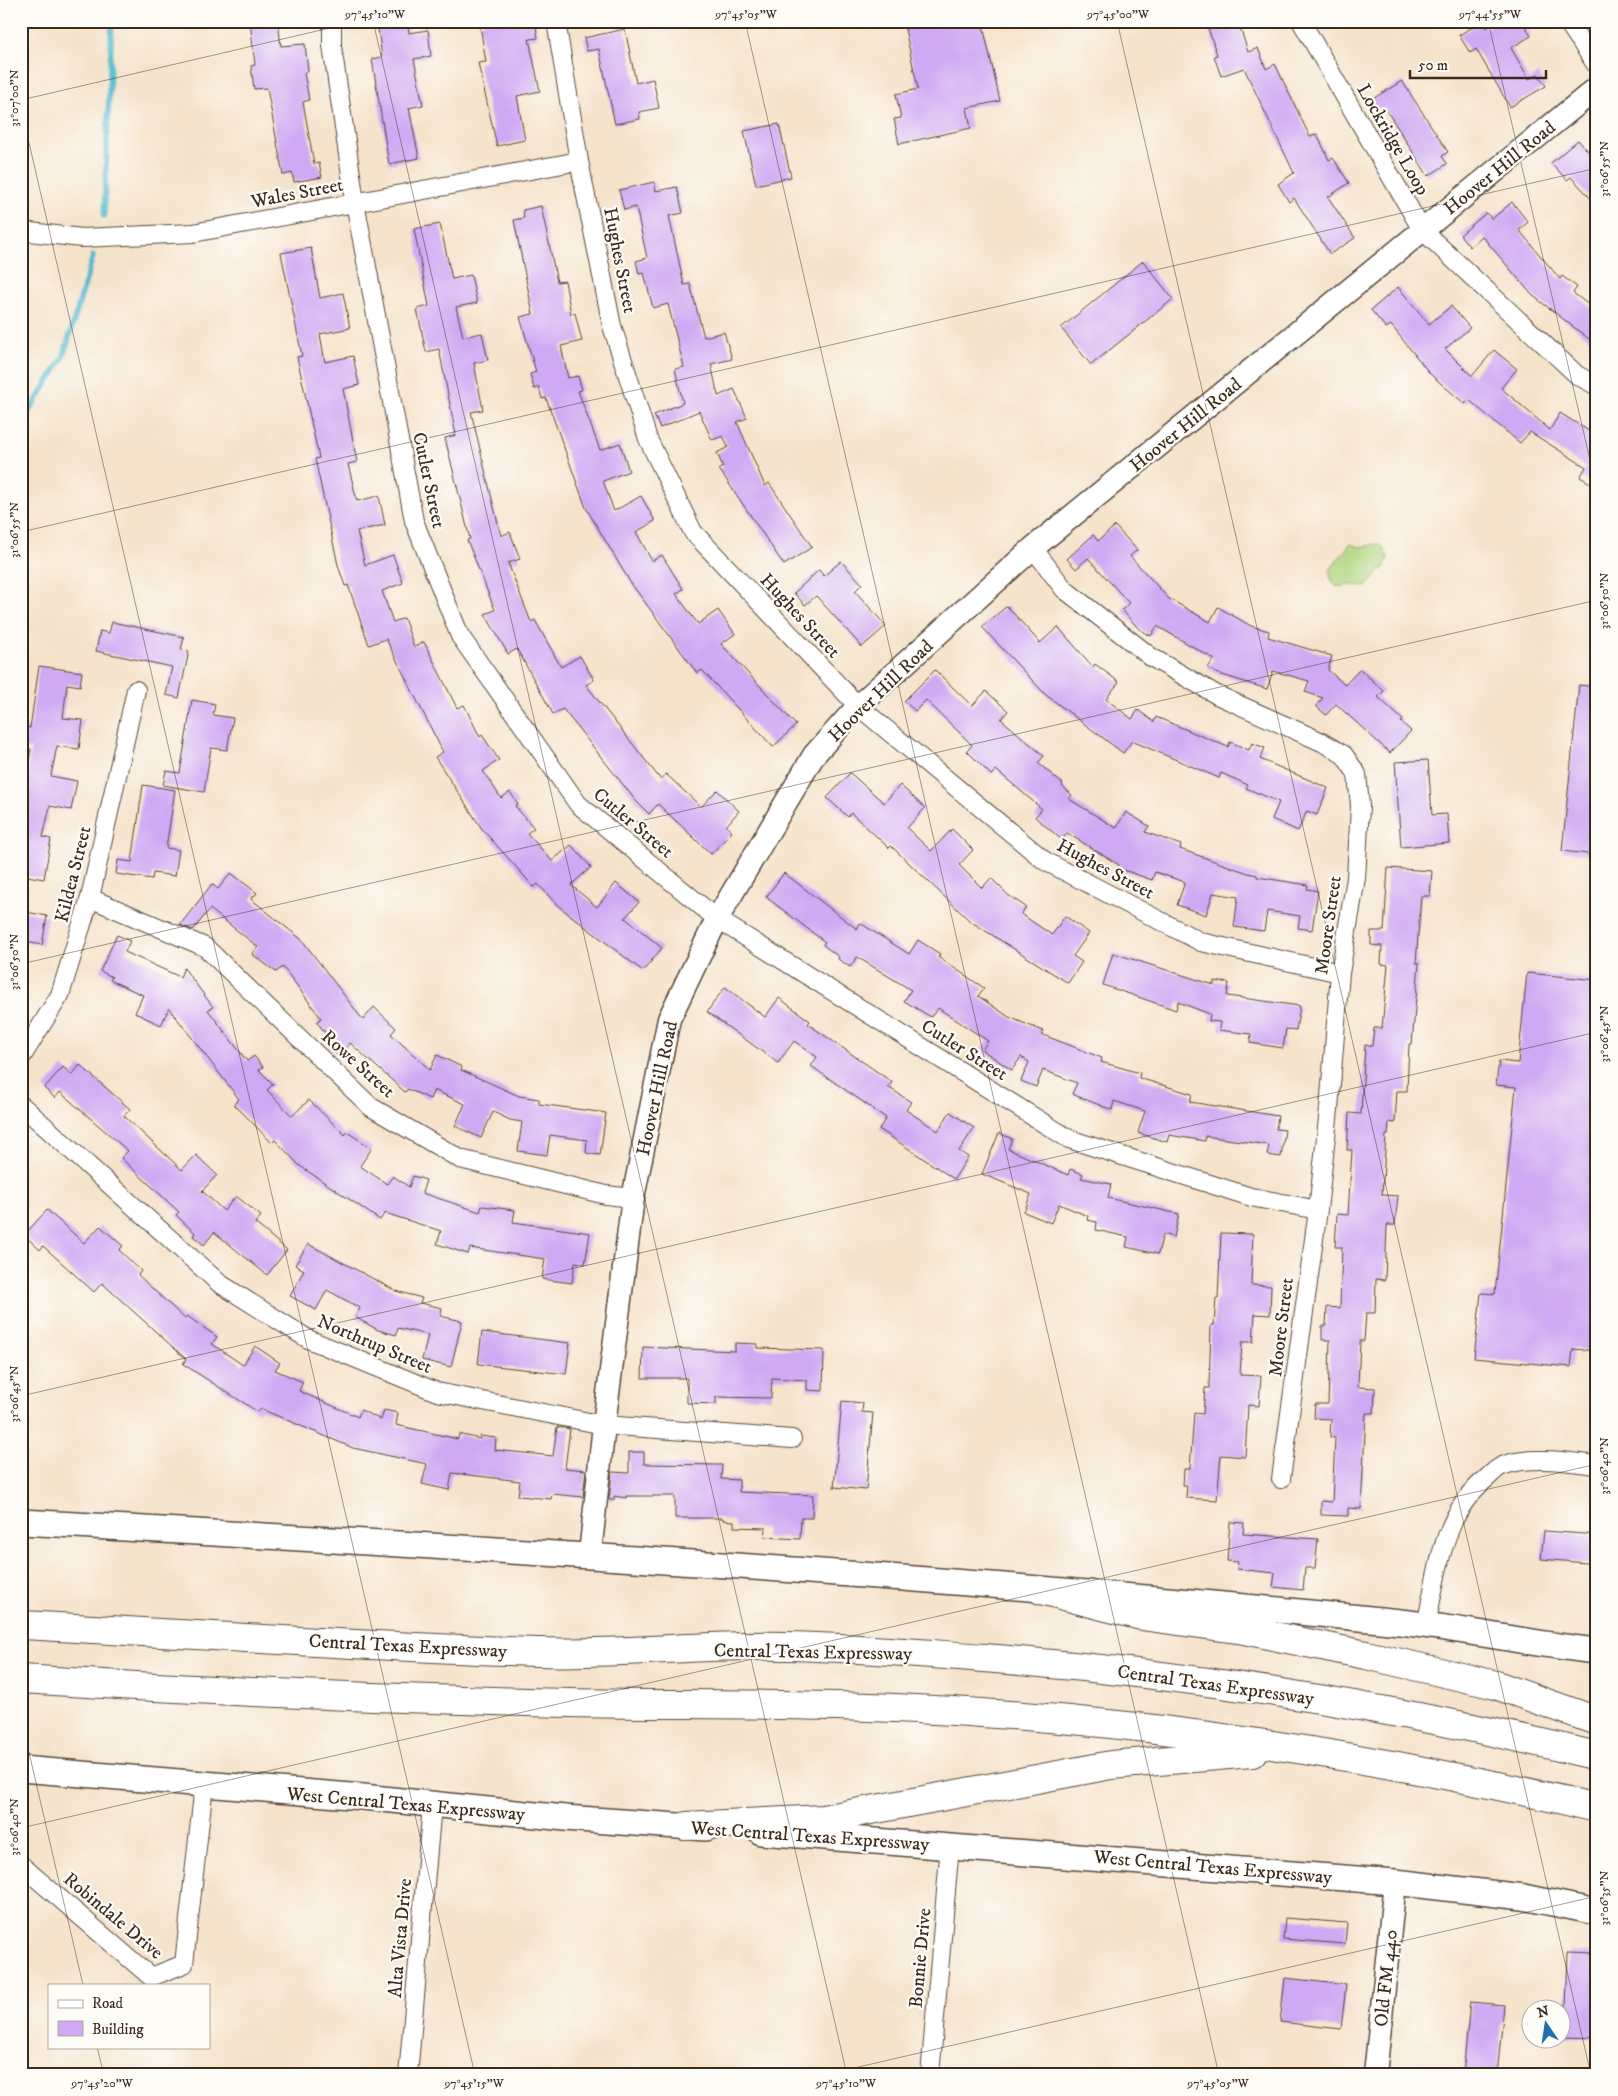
<svg xmlns="http://www.w3.org/2000/svg" width="1618" height="2096" viewBox="0 0 1618 2096" font-family="'IM FELL DW Pica',serif">
	<style>
		.green { fill: #b1d781; stroke: #768050 }
		.lines { fill: none; stroke-linecap: round; stroke-linejoin: round }
		.stream { stroke: #52bacf; stroke-width: 5.5 }
		.building { fill: #cfa9f3 }
		.minor-casing { stroke: #574638; stroke-width: 20 }
		.tertiary-casing { stroke: #574638; stroke-width: 25 }
		.secondary-casing { stroke: #574638; stroke-width: 28 }
		.motorway-casing { stroke: #574638; stroke-width: 30 }
		.minor { stroke: #fff; stroke-width: 18 }
		.tertiary { stroke: #fff; stroke-width: 22 }
		.secondary { stroke: #fff; stroke-width: 25 }
		.motorway { stroke: #fff; stroke-width: 28 }
		.ticks { fill: none; stroke: #3b2a1e; stroke-width: 1; stroke-opacity: 0.45 }
		.labels { text-anchor: middle; stroke-width: 4.5; stroke-linejoin: round; paint-order: stroke }
		.street-label { font-size: 19px; fill: #3b2a1e; stroke: #fdfcf7 }
		.neatline { fill: none; stroke: #3b2a1e; stroke-width: 2 }
		.ticks-label { font-size: 12px; text-anchor: middle; fill: #3b2a1e }
	</style>
	<rect width="100%" height="100%" fill="#fdfcf7"/>
	<filter id="ink" filterUnits="userSpaceOnUse"><feTurbulence type="fractalNoise" baseFrequency=".02" numOctaves="2"/><feDisplacementMap in="SourceGraphic" scale="10" xChannelSelector="R" yChannelSelector="G"/><feConvolveMatrix kernelMatrix="1 2 1 2 8 2 1 2 1" color-interpolation-filters="sRGB"/></filter>
	<filter id="wash" filterUnits="userSpaceOnUse"><feTurbulence type="fractalNoise" baseFrequency=".0096" numOctaves="4" result="noise"/><feDisplacementMap in="SourceGraphic" scale="20" xChannelSelector="R" yChannelSelector="G"/><feGaussianBlur stdDeviation="1.12" result="paint"/><feColorMatrix in="noise" values="0 0 0 0 0 0 0 0 0 0 0 0 0 0 0 0 0 1.4 0 .05"/><feComposite in="paint" operator="in"/></filter>
	<g filter="url(#wash)">
		<rect width="100%" height="100%" fill="#f5e3cb"/>
		<path class="green" d="M1350 544C1353 545 1359 547 1362 547 1377 545 1380 538 1388 557L1385 566 1366 587C1355 583 1347 587 1336 586L1330 577V570Z"/>
		<g class="lines">
			<path class="stream" d="M104 216 112 21
				M21 424 63 358 93 256"/>
		</g>
		<g id="blocks">
			<path class="building" d="M250 21H278L281 46 305 44 308 72 304 73 309 100 303 102 314 164 319 163 322 177 294 182 292 173 283 175 267 88 254 89 251 66 255 65Z
				M377 21H407L409 33 428 30 431 56 414 59 423 105 409 108 419 158 389 164 372 59 382 57Z
				M483 21H535L538 38 529 39 540 91 517 96 525 140 497 146 478 63 486 62 480 25 483 24Z
				M940 21H982L1000 101 967 108 971 128 899 144 894 119 901 118 896 94 918 89 905 29Z
				M1219 21H1238L1248 52 1258 48 1266 69 1275 64 1310 137 1317 134 1329 160 1333 158 1349 183 1328 197 1355 238 1330 254 1294 198 1289 202 1278 184 1294 173 1244 68 1221 76 1214 56 1217 55 1207 25Z
				M1497 21H1522L1531 36 1511 48 1529 79 1538 74 1546 86 1510 107 1476 49 1470 53 1459 35 1482 22 1486 28Z
				M625 29 636 83 653 79 659 108 639 112 640 119 615 124 599 49 587 51 584 38Z
				M1402 81 1448 152 1442 156 1447 164 1428 176 1385 108 1377 114 1369 101Z
				M779 124 791 177 756 185 744 131Z
				M1578 140 1597 161V205L1571 177 1567 180 1551 163Z
				M654 182 656 191 677 187 683 213 669 216 684 285 690 284 704 337 724 332 732 359 711 364 718 396 734 389 747 418 737 422 765 486 769 483 812 547 784 565 719 469 723 467 717 453 728 447 723 436 712 440 699 411 660 428 654 415 683 403 675 369 684 367 668 304 653 308 644 273 639 274 636 261 647 258 636 207 624 210 619 190Z
				M1512 202 1528 222 1519 230 1560 279 1562 276 1577 287 1573 293 1597 311V345L1532 295 1482 236 1470 247 1460 235 1486 213 1492 219Z
				M541 206 557 282 565 281 571 314 575 313 582 341 561 346 568 378 578 376 582 390 578 391 600 450 620 443 629 471 603 481 614 511 641 496 655 521 636 532 652 561 662 555 683 589 676 594 698 624 718 610 735 634 721 644 796 725 773 747 702 670 697 673 630 582 586 508 546 398 542 399 539 387 534 389 530 374 536 372 520 317 533 314 514 220 524 218 523 210Z
				M440 224 452 279 471 275 477 303 456 307 463 337 482 333 488 360 474 363 483 410 471 412 501 536 510 532 520 559 508 563 531 622 535 620 561 667 580 656 594 680 586 685 661 780 666 774 701 807 717 790 739 811 726 826 732 832 711 854 658 804 649 814 636 801 563 709 553 714 517 649 508 654 485 614 495 610 467 540 470 539 445 438 456 435 439 349 426 352 417 309 429 306 414 229Z
				M311 248 320 298 343 293 350 328 320 334 325 362 353 356 359 385 343 389 357 462 348 464 357 501 379 496 385 525 357 531 365 565 393 555 403 583 382 591 393 622 404 618 414 647 424 642 457 708 464 705 480 737 482 735 499 760 483 771 501 798 510 792 518 804 515 806 534 828 527 833 552 861 571 845 591 867 571 885 597 907 616 883 639 902 625 918 662 948 643 971 557 905 538 884 534 887 482 829 435 757 443 752 386 639 369 645 348 585 345 586 338 565 315 459 319 458 297 357 302 356 281 253Z
				M1143 261 1173 299 1091 365 1061 328Z
				M1398 287 1429 324 1451 306 1470 328 1445 349 1472 376 1494 350 1517 369 1501 388 1550 430 1560 413 1597 436V487L1580 477 1586 467 1530 432 1520 443 1469 400 1465 404 1431 375 1391 325 1386 328 1371 310Z
				M1115 526 1137 550 1130 556 1168 598 1210 622 1218 607 1251 626 1269 631 1268 637 1332 656 1328 670 1345 685 1360 669 1384 691 1378 697 1403 720 1401 722 1411 731 1390 753 1336 704 1326 715 1316 706 1323 698 1305 692 1309 681 1273 671 1267 689 1216 673 1208 668 1214 659 1157 626 1151 636 1139 629 1122 610 1129 603 1088 558 1076 569 1067 559 1093 535 1098 541Z
				M841 561 862 584 855 591 886 626 862 647 816 596 805 605 794 593 819 570 824 576Z
				M1007 606 1040 643 1058 627 1093 667 1095 664 1119 682 1106 699 1132 719 1138 710 1154 722 1156 717 1228 747 1230 742 1249 750 1252 743 1265 748 1260 759 1328 788 1317 815 1307 811 1298 831 1272 819 1279 802 1246 788 1248 785 1221 773 1219 778 1132 741 1123 753 1046 695 982 627Z
				M112 622 184 637 181 650 189 651 179 698 166 695 172 667 96 651 100 631 109 633Z
				M39 666 82 672 80 686 67 684 63 718 83 720 79 749 57 746 51 776 77 781 71 810 50 806 43 837 51 839 44 879 21 875V803L31 749 23 748 26 727 30 728Z
				M935 670 972 706 986 691 1008 711 1001 719 1044 756 1038 763 1063 784 1062 786 1072 795 1069 799 1116 828 1126 812 1149 826 1145 832 1181 845 1180 849 1248 873 1257 875V877L1308 885 1307 889 1318 891 1312 930 1298 928 1300 916 1267 911 1264 931 1234 927 1238 897 1213 893 1206 915 1177 905 1185 882 1155 872 1152 880 1118 868 1119 865 1067 833 1062 840 1035 817 1042 809 996 770 991 775 967 751 972 745 926 700 915 711 904 701Z
				M1579 685 1597 687V855L1562 851Z
				M192 700 215 704 213 715 233 718 227 750 211 748 204 792 163 785 166 771 180 773Z
				M1428 760 1432 815 1447 814 1449 843 1401 847 1395 762Z
				M850 773 884 803 900 785 925 808 907 828 931 851 952 829 973 850 959 865 982 888 991 878 1008 895 1026 907 1021 914 1052 935 1065 916 1089 933 1073 956 1082 962 1068 983 970 921 891 846 889 848 851 813 848 817 827 798Z
				M143 785 175 790 166 848 179 850 175 876 153 873 152 879 116 874 118 860 132 862Z
				M1388 868 1432 871 1430 896H1421L1416 963H1419L1412 1044H1409L1407 1091H1397L1395 1123 1389 1122 1388 1135H1386L1382 1195 1398 1196 1395 1225H1387L1385 1280 1376 1279 1375 1313H1366L1364 1341H1360L1358 1387 1375 1388 1374 1413H1366L1361 1509 1348 1508V1516L1321 1515V1501L1332 1502 1335 1438 1330 1437 1331 1419 1314 1418 1315 1404H1328L1330 1340H1322V1326H1326L1327 1307 1340 1308 1342 1247H1335L1337 1214 1348 1215 1352 1150H1347L1349 1113 1361 1114 1365 1045 1372 1046 1374 1028H1382L1388 965 1381 964 1382 946 1371 945V931H1384Z
				M231 873 257 893 251 899 302 940 363 1020 374 1007 396 1028 391 1034 430 1070 437 1055 462 1067 461 1070 519 1096 539 1099V1104L606 1113 600 1155 586 1153 587 1140 550 1135 547 1155 518 1151 522 1122 510 1120 493 1112 481 1138 455 1126 465 1104 434 1090 430 1099 408 1089 405 1092 350 1043 339 1056 328 1047 332 1042 317 1022 321 1018 283 967 276 972 252 954 258 947 210 909 193 930 180 925 212 884 218 889Z
				M784 873 857 929 860 923 909 954 918 940 940 954 938 957 984 988 978 996 1009 1017 1043 1031 1041 1034 1102 1058 1101 1062 1140 1073 1139 1078 1192 1094 1190 1102 1278 1116 1276 1129 1285 1130 1281 1157 1267 1155 1269 1145 1205 1136V1141L1169 1135 1167 1142 1138 1133 1145 1111 1114 1101 1112 1110 1072 1094 1077 1083 1043 1070 1036 1087 1021 1081 1029 1062 1021 1057 1012 1070 982 1050 988 1041 938 1008 931 1017 904 1001 911 990 857 957 850 967 838 959 839 957 823 945 825 942 766 897Z
				M21 911 47 916 42 945 21 941Z
				M117 935 130 941 125 952 180 977 184 968 213 1007 208 1010 247 1061 254 1056 263 1067 259 1070 273 1084 267 1090 292 1116 309 1100 345 1135 347 1132 372 1148 360 1166 387 1184 393 1176 409 1187 413 1176 426 1180 422 1193 480 1212 482 1206 515 1210 513 1222 590 1233 585 1264 575 1262 572 1283 542 1279 545 1259 470 1248 468 1254 437 1244 441 1231 385 1213 380 1220 300 1166 275 1140 272 1143 234 1104 239 1099 169 1008 161 1025 135 1013 143 995 110 980 112 977 100 971Z
				M1113 953 1214 985V981L1229 983 1227 996 1300 1006 1296 1030 1286 1029 1283 1048 1250 1043 1251 1034 1219 1030 1220 1022 1209 1021 1210 1014 1178 1002 1176 1010 1103 985Z
				M1527 973 1597 980V1351L1573 1349 1571 1367 1474 1358 1481 1293 1495 1294 1516 1087 1496 1085 1499 1061 1518 1063Z
				M725 987 765 1017 779 998 810 1021 808 1024 892 1082 888 1087 911 1102 906 1110 938 1131 950 1112 974 1128 959 1151 968 1157 954 1179 879 1129 886 1118 811 1066 817 1057 794 1041 778 1063 707 1012Z
				M80 1065 130 1109 124 1116 182 1170 196 1155 217 1175 202 1191 224 1211 236 1196 261 1216 255 1223 287 1250 267 1275 214 1232 204 1245 193 1236 195 1233 176 1215 179 1212 121 1158 128 1151 60 1092 55 1098 44 1088 63 1067 72 1075Z
				M999 1133 1012 1139 1008 1149 1068 1175 1070 1169 1083 1174 1081 1178 1111 1184 1108 1198 1179 1214 1174 1237 1163 1234 1158 1254 1126 1247 1128 1237 1096 1230 1097 1222 1087 1220 1088 1216 1059 1204 1051 1223 1024 1212 1031 1194 982 1174Z
				M47 1210 84 1243 100 1226 123 1246 119 1250 141 1271 138 1275 185 1319 187 1316 217 1337 212 1344 243 1365 255 1346 280 1363 275 1370 303 1382 299 1391 358 1417 361 1410 381 1420 384 1410 398 1413 396 1425 458 1439 459 1434 480 1439V1436L496 1438 495 1450 553 1456 557 1427 570 1429 565 1468 586 1470 583 1497 552 1494 551 1499 518 1496 520 1481 452 1473 449 1490 422 1484 427 1464 353 1448 261 1409 258 1412 183 1364 186 1359 102 1283 94 1292 43 1246 40 1250 24 1235Z
				M1221 1233 1253 1234 1251 1285 1271 1286 1270 1315 1255 1314 1253 1342H1242L1240 1375 1261 1376 1259 1406 1248 1405 1245 1457 1221 1455 1217 1500 1186 1498 1187 1485H1183L1184 1469H1190L1194 1413 1203 1414 1205 1388H1209L1211 1325H1214L1216 1298 1218 1299Z
				M308 1244 396 1291 422 1298 420 1303 442 1308 440 1316 462 1321 451 1367 422 1360 428 1335 398 1328 396 1335 378 1330 355 1317 360 1308 327 1290 316 1310 290 1296 304 1270 295 1265Z
				M482 1332 570 1343 566 1374 478 1364Z
				M735 1343 757 1344V1348L824 1350 823 1391 807 1390V1380L772 1378 771 1398 716 1397V1404L687 1403V1378H642L643 1347 735 1351Z
				M842 1401 863 1403 862 1412 873 1413 866 1490 834 1487Z
				M629 1452H644V1464L722 1465 721 1479 739 1480V1492L813 1495 812 1518H801L800 1539 765 1537 766 1528 734 1527V1521L723 1520V1518H675V1496H626V1498L614 1496V1500H609L612 1472 629 1473Z
				M1230 1522 1244 1523 1243 1534 1318 1539 1315 1568H1305L1303 1590 1273 1587 1275 1573 1237 1569 1238 1562 1227 1561Z
				M1544 1531 1597 1535V1564L1541 1559Z
				M1285 1918 1347 1923 1345 1944 1283 1939Z
				M1568 1952 1597 1953V2038L1565 2037Z
				M1285 1978 1346 1985 1341 2029 1280 2022Z
				M1470 2002 1504 2005 1497 2075H1463Z"/>
		</g>
	</g>
	<g filter="url(#ink)">
		<use href="#blocks" fill-opacity="0" stroke="#574638" stroke-width="1"/>
		<g class="lines">
			<g class="minor-casing">
				<path id="minor" d="M332 21V46L355 202 414 521 460 636 578 804 717 919 1069 1139 1251 1197 1318 1210
					M556 21 579 161 612 326 648 439 693 532 858 706 1045 861 1201 942 1340 973
					M1301 21 1422 230 1577 375 1597 386
					M1567 21 1597 66
					M21 231 82 238 193 233 579 161
					M1033 548 1064 589 1151 657 1217 695 1322 742 1344 755 1357 774 1360 806 1356 878 1340 973 1329 1109 1318 1210 1281 1479
					M90 898 205 947 371 1107 460 1159 606 1195 633 1198
					M21 1058 60 995 90 898 136 690
					M21 1105 219 1283 308 1339 437 1392 604 1425 792 1439
					M1426 1626C1437 1574 1442 1513 1487 1478 1491 1474 1497 1468 1502 1466 1528 1455 1570 1462 1597 1465
					M21 1865 151 1977 184 1964 204 1785
					M408 2075 432 1805
					M930 2075 950 1845"/>
			</g>
			<g class="tertiary-casing">
				<path id="tertiary" d="M590 1554 604 1425 633 1198 669 1019 717 919 814 755 858 706 1033 548 1597 88
					M1375 2075 1395 1882"/>
			</g>
			<g class="secondary-casing">
				<path id="secondary" d="M21 1522C481 1548 942 1575 1400 1622 1466 1629 1531 1644 1597 1651
					M21 1769 363 1797 565 1818 706 1828
					M761 1832 1395 1882 1523 1897 1597 1912"/>
			</g>
			<g class="motorway-casing">
				<path id="motorway" d="M1041 1590 1141 1616 1244 1630 1366 1655 1496 1685 1597 1721
					M21 1625C193 1634 366 1647 538 1652 620 1655 703 1644 785 1646 851 1647 918 1653 984 1658 1190 1674 1396 1707 1597 1756
					M21 1679C204 1691 387 1699 570 1703 679 1705 788 1703 896 1708 1132 1718 1367 1754 1597 1808
					M686 1826 823 1819 1111 1765 1252 1753"/>
			</g>
			<use href="#minor" class="minor"/>
			<use href="#tertiary" class="tertiary"/>
			<use href="#secondary" class="secondary"/>
			<use href="#motorway" class="motorway"/>
		</g>
	</g>
	<path class="ticks" d="M373 21 847 2075M745 21 1219 2075M1117 21 1591 2075M1488 21 1597 490M21 100 360 21M21 108 475 2075M21 532 1597 168M21 964 1597 600M21 1396 1597 1032M21 1718 83 1985M21 1828 1597 1464M97 2047 104 2075M824 2075 1597 1896"/>
	<g class="labels">
		<g class="street-label">
			<text transform="translate(1394 139) rotate(60)" y="7">Lockridge Loop</text>
			<text transform="translate(1499 167) rotate(-39)" y="7">Hoover Hill Road</text>
			<text transform="translate(297 192) rotate(-11)" y="7">Wales Street</text>
			<text transform="translate(621 260) rotate(79)" y="7">Hughes Street</text>
			<text transform="translate(1185 424) rotate(-39)" y="7">Hoover Hill Road</text>
			<text transform="translate(430 480) rotate(78)" y="7">Cutler Street</text>
			<text transform="translate(801 615) rotate(47)" y="7">Hughes Street</text>
			<text transform="translate(880 690) rotate(-44)" y="7">Hoover Hill Road</text>
			<text transform="translate(634 822) rotate(40)" y="7">Cutler Street</text>
			<text transform="translate(1106 868) rotate(28)" y="7">Hughes Street</text>
			<text transform="translate(72 874) rotate(-76)" y="7">Kildea Street</text>
			<text transform="translate(1327 925) rotate(-82)" y="7">Moore Street</text>
			<text transform="translate(965 1049) rotate(32)" y="7">Cutler Street</text>
			<text transform="translate(359 1063) rotate(42)" y="7">Rowe Street</text>
			<text transform="translate(656 1088) rotate(-78)" y="7">Hoover Hill Road</text>
			<text transform="translate(1280 1327) rotate(-83)" y="7">Moore Street</text>
			<text transform="translate(375 1343) rotate(23)" y="7">Northrup Street</text>
			<text transform="translate(408 1645) rotate(3)" y="7">Central Texas Expressway</text>
			<text transform="translate(813 1651) rotate(1)" y="7">Central Texas Expressway</text>
			<text transform="translate(1216 1684) rotate(8)" y="7">Central Texas Expressway</text>
			<text transform="translate(406 1803) rotate(5)" y="7">West Central Texas Expressway</text>
			<text transform="translate(810 1835) rotate(4)" y="7">West Central Texas Expressway</text>
			<text transform="translate(1213 1866) rotate(5)" y="7">West Central Texas Expressway</text>
			<text transform="translate(114 1915) rotate(40)" y="7">Robindale Drive</text>
			<text transform="translate(399 1938) rotate(-85)" y="7">Alta Vista Drive</text>
			<text transform="translate(919 1958) rotate(-85)" y="7">Bonnie Drive</text>
			<text transform="translate(1385 1978) rotate(-84)" y="7">Old FM 440</text>
		</g>
	</g>
	<rect width="1618" height="2096" fill="none" stroke="#fdfcf7" stroke-width="55"/>
	<rect x="48" y="1984" width="162" height="65" fill="#fdfcf7" stroke="#afa8a0"/>
	<rect x="58" y="2000" width="25" height="8" fill="#ffffff" stroke="#afa8a0"/>
	<text x="92" y="2008" font-size="15" fill="#3b2a1e">Road</text>
	<rect x="58" y="2021" width="25" height="15" fill="#cfa9f3" stroke="#afa8a0"/>
	<text x="92" y="2034" font-size="15" fill="#3b2a1e">Building</text>
	<g transform="translate(1546 2024) rotate(347)"><circle r="24" fill="#fdfcf7" stroke="#afa8a0"/>
	<path d="M0-4L9 19L0 12L-9 19Z" fill="#1f6fb2"/>
	<text y="-8" font-size="14" font-weight="bold" text-anchor="middle" fill="#3b2a1e">N</text>
	</g>
	<path d="M1410 70v8h136v-8" fill="none" stroke="#3b2a1e" stroke-width="2.5"/>
	<text x="1418" y="70" font-size="15" fill="#3b2a1e" stroke="#fdfcf7" stroke-width="4" paint-order="stroke">50 m</text>
	<rect x="28" y="28" width="1562" height="2040" class="neatline"/>
	<g class="ticks-label">
		<text x="375" y="18">97°45'10"W</text>
		<text x="746" y="18">97°45'05"W</text>
		<text x="1118" y="18">97°45'00"W</text>
		<text x="1490" y="18">97°44'55"W</text>
		<text transform="translate(14 98) rotate(-90)" y="4">31°07'00"N</text>
		<text transform="translate(1604 169) rotate(-90)" y="4">31°06'55"N</text>
		<text transform="translate(14 530) rotate(-90)" y="4">31°06'55"N</text>
		<text transform="translate(1604 601) rotate(-90)" y="4">31°06'50"N</text>
		<text transform="translate(14 962) rotate(-90)" y="4">31°06'50"N</text>
		<text transform="translate(1604 1034) rotate(-90)" y="4">31°06'45"N</text>
		<text transform="translate(14 1394) rotate(-90)" y="4">31°06'45"N</text>
		<text transform="translate(1604 1466) rotate(-90)" y="4">31°06'40"N</text>
		<text transform="translate(14 1827) rotate(-90)" y="4">31°06'40"N</text>
		<text transform="translate(1604 1898) rotate(-90)" y="4">31°06'35"N</text>
		<text x="102" y="2087">97°45'20"W</text>
		<text x="474" y="2087">97°45'15"W</text>
		<text x="846" y="2087">97°45'10"W</text>
		<text x="1218" y="2087">97°45'05"W</text>
	</g>
</svg>
